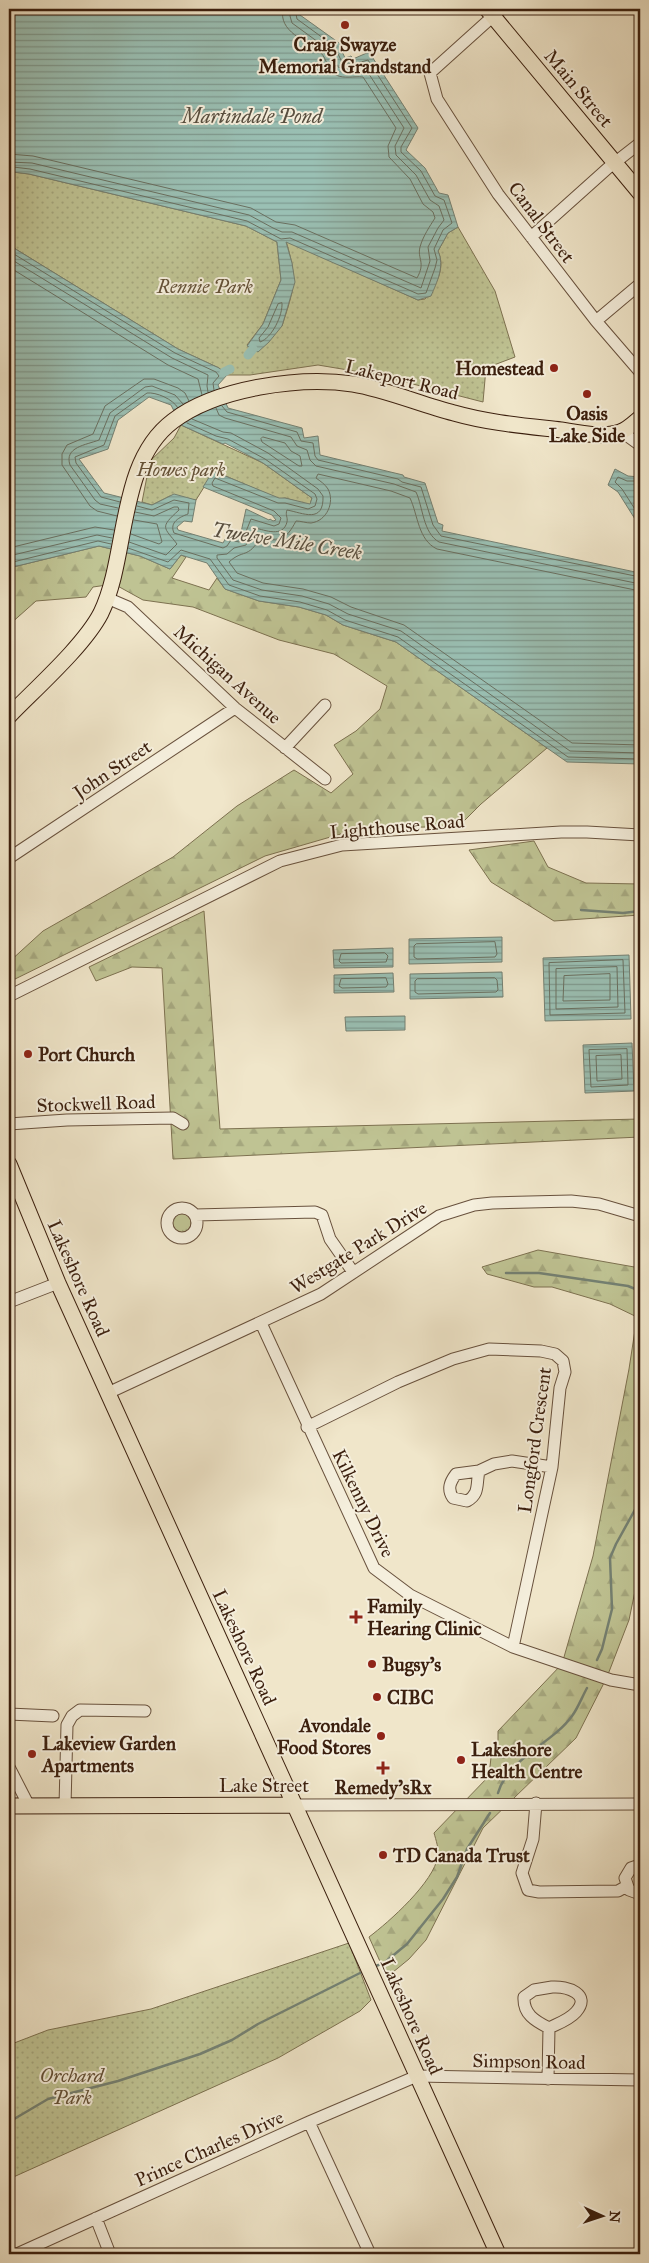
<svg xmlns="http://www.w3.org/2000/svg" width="649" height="2263" viewBox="0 0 649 2263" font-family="'IM FELL Great Primer',serif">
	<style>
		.grass { fill: url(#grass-tufts); stroke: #7d7150 }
		.forest { fill: url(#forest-firs); stroke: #7d7150 }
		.park { fill: url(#park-dots); stroke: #7d7150 }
		.water { fill: url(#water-rules); stroke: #748072; fill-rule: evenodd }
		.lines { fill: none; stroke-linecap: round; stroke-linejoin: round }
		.shore { stroke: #6a7061; stroke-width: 1 }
		.stream { stroke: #748072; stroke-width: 2.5 }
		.canal { stroke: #9ac0b4; stroke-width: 9 }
		.minor-casing { stroke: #68513d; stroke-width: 13 }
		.major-casing { stroke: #3b1f0e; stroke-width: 17 }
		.minor { stroke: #f5efdd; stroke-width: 11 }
		.major { stroke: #f0e6ca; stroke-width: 15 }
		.poi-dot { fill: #8f2418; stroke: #f5efdd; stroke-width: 2 }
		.labels { text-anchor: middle; stroke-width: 4; stroke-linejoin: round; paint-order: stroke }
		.poi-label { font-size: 19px; font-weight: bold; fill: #3b1f0e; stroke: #f5efdd; text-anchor: start }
		.street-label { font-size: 19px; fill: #3b1f0e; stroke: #f5efdd }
		.park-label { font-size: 19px; font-style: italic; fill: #635036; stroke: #f5efdd }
		.water-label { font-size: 20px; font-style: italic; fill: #584f40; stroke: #f5efdd }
	</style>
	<defs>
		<pattern id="grass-tufts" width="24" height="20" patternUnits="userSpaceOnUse" patternTransform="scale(1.25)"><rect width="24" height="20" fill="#bfc393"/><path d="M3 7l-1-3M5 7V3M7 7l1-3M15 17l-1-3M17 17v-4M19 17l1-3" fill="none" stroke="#a5a77e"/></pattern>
		<pattern id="forest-firs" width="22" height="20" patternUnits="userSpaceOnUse" patternTransform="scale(1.25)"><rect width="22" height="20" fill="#bfc393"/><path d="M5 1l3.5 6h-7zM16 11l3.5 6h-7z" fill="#a5a77e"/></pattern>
		<pattern id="park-dots" width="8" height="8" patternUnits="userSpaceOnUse" patternTransform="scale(1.25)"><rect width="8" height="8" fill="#bfc393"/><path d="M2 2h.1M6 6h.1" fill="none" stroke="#a5a77e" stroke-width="1.8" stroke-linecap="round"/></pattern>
		<pattern id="water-rules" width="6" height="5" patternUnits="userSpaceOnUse" patternTransform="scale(1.25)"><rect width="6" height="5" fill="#9ac0b4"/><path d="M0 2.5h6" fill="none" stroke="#7f9b91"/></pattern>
	</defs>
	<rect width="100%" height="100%" fill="#f0e6ca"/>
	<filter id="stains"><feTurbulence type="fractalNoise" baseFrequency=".004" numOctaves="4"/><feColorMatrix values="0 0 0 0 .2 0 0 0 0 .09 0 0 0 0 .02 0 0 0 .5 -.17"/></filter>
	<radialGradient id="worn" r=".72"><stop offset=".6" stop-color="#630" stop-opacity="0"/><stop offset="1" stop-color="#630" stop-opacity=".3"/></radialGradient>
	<path class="grass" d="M171 1223a10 10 0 1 1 20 0a10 10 0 1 1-20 0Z"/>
	<path class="forest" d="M99 546 140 556 170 569 181 555 186 557 172 578 209 590 217 578 225 589 259 601 299 607 326 615 343 625 396 642 547 748 481 804 459 826 358 829 265 856 9 982V962L43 931 173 857 237 806 294 770 331 793 353 774 334 745 356 731 380 709 387 686 334 654 279 640 193 607 143 600 114 584 93 587 86 597 36 601 9 625V568Z
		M534 841 548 867 586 883 640 884V915L554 921 491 882 469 850Z
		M204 911 220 1129 640 1119V1137L173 1159 162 968 132 967 96 981 89 967Z
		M538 1250 640 1268V1567L629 1620 607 1677 576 1738 483 1828 426 1940 409 1959 387 1977 369 1937C389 1922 434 1882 438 1856 439 1849 436 1840 434 1833L489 1776 492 1748 498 1740V1731L562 1664 593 1556 629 1369 637 1317 610 1304 552 1287H534L487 1274 482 1267Z"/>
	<path class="park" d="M13 172 29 174 246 226 277 242 281 280 263 324 247 345 282 326C294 288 298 281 286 241L418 300 425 299C436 286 446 268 438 251L448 233 458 227 495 291 515 357 486 368 483 402 378 375 318 365 250 375H227L219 368 178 349 9 245V175Z
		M181 425 263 463 312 498 310 505 285 498 279 499 214 471 196 500 170 496 152 505 142 502 150 461 174 438Z
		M349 1943 371 2000 360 2011 278 2058 9 2179V2045L48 2030 151 2009Z"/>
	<path class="water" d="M9 9H305L300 15 342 45 340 47 345 58 351 56 353 59 369 52 418 128 406 150 425 168 439 193 448 195 458 227 448 233 438 251C445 266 437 282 431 296L418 300 286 242 292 263 295 282 282 326 269 342 258 352 247 346 263 324 281 280 277 242 246 226 29 174 13 172 9 175Z
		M9 245 178 349 219 368 227 375 218 385 228 408 302 428 304 438 318 436 320 455 403 475 404 477 425 483 438 523 443 525 442 531 640 573V764L567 762 396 642 343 625 326 615 299 607 259 601 225 589 207 563 181 555 170 569 140 556 99 546 9 568ZM149 397 171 405 181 425 223 444 225 443 263 463 312 498 310 504 285 498H279L213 471 203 487 272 515 276 520 273 521 270 519 269 520 246 509 240 537 228 534 223 543 178 530 177 527 184 521 192 522 196 500 174 494 152 505 104 493 79 459 108 449 118 420Z
		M615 469 628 476 640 477V527L618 492 608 485Z
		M502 937V962L409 964V939Z
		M393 948V967L334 968 333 950Z
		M629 955 631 1019 545 1021 543 958Z
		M502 972 503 997 410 999V974Z
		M393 973 394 992 334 993V975Z
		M405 1016V1030L346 1031 345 1017Z
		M632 1043 634 1091 585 1093 583 1045Z"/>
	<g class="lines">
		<path class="shore" d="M9 154 33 156 251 208 276 222 295 225 417 278C426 262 417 259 420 247 423 236 430 226 435 218L433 212 423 204 410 179 389 157 388 146 396 128 363 77C354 76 344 79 336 75 327 70 327 59 321 53 306 40 278 32 283 9
			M9 162 32 163 249 215 273 228 282 232H292L421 288 430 261 428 247 438 228 444 220 439 206 430 200 416 175 396 155 395 146 404 128 365 68 353 70 338 67 329 50 292 23 290 16 291 9
			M9 169 13 167 30 169 247 221 281 239 290 238 418 294 426 293 435 268 437 260 434 249 443 230 452 223 444 200 435 196 421 171 401 152V147L412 128 368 60 354 64 342 62 334 46 297 19 296 14 299 9
			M9 251 175 353 216 372 219 376 213 383 214 390
			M9 258 172 358 208 375 207 386 208 392
			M9 267 168 365 198 379 202 395
			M282 303C283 315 272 338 260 342L259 338 268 327 278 304Z
			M222 406 227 412 297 432 301 441 313 443 315 456 318 460 398 479 402 482 421 487 433 525 441 536 640 577
			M216 408 219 415 225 418 291 437 297 446 307 450 310 460 316 466 394 484 416 492C423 507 423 533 439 542L640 584
			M192 419 223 432 231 433 268 453 318 489 323 496C324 524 303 513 287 510 285 515 288 517 287 522 283 538 265 530 255 528L246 545 234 548 227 554 217 555V558L233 580 262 590 302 596 329 604 348 614 401 631 570 751 640 753
			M263 437 285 443 291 451 300 456 302 466H299L262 442 261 439Z
			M640 481H627L618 477 615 482 622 489 640 517
			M120 502 101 497 76 463 75 457 104 445 115 416 147 393C156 392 173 399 178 408
			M137 506 152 510 174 500 189 503 188 514C180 517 169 522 174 533L223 548 227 546 231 540 239 542 243 539 251 519 274 526 279 524 281 518 274 511 213 486 212 483 215 478 278 503H285L308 509 315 506 317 499 315 494 265 459 228 439 216 436 187 423
			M118 508 100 504 95 500 70 465C64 447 86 445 99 440L110 413 145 387 152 386 175 395 183 404
			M117 516 97 511 90 506 62 465V454L67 445 93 434 105 406 144 379H154L178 388 185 393 189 401
			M131 534 159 544 162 542 157 524 134 520
			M129 542 166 555 177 544C164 527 159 528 179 510L178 507H174L154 516 135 512
			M9 548 95 527 114 530
			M128 548 168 562 181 550 210 559 229 585 260 596 300 602 327 610 345 620 398 637 568 757 640 759
			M9 556 97 535 112 538
			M9 563 98 541 111 544
			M640 591 437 549C418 540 418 515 410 498L391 491 318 474 316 478C320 481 325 484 328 489 335 502 327 521 311 523 306 523 301 521 296 521 286 540 281 541 260 538 248 559 243 549 229 562L237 573 263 583 303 589 331 597 351 607 404 625 572 743 640 745
			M495 942 497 954 495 957 417 959 414 957V946L416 944Z
			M385 953 388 956 386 962 341 963 339 961 341 954Z
			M623 960 625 1013 550 1015 549 963Z
			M617 967 618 1007 556 1009V969Z
			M610 974V1000L563 1001 564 976Z
			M386 978 388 984 386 987 342 988 339 986 341 979Z
			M495 978 497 980 498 990 496 992 418 994 415 992V981L417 979Z
			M627 1049 628 1085 591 1087 589 1050Z
			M621 1055 622 1079 597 1081 596 1056Z"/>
		<path class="stream" d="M581 910 623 913 640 911
			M506 1273H539L628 1286 640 1291
			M597 1660 602 1649 612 1609 610 1558 616 1544 637 1506 640 1487
			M498 1793C508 1758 552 1744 572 1716 578 1708 582 1697 587 1688
			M373 1967 384 1963 407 1944 443 1899 457 1877 467 1849 490 1813
			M9 2122 48 2099 118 2081 200 2054 232 2040 258 2024 364 1971"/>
		<path class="canal" d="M248 355 253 349
			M224 372 230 369"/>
		<g class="minor-casing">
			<path id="minor" d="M501 9 430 73 437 99 498 194 596 321 640 372
				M531 237 608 168 640 143
				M596 321 640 284
				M622 432 640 445
				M107 598 128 607 235 708 325 779
				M285 748 325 705
				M9 858 235 708
				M9 996 280 861 342 845 561 832H587L640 835
				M9 1124 67 1120 173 1118 183 1124
				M167 1223a15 15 0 1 1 30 0a15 15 0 1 1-30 0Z
				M195 1215 315 1212 322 1215 330 1239 353 1272
				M9 1302 58 1283
				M261 1323 374 1568 410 1595 513 1647 611 1680 640 1685
				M108 1393 321 1294 439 1216 474 1205 492 1203 571 1201 599 1204 640 1216
				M307 1427 398 1382 453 1359 489 1349 541 1351 555 1354 563 1361 565 1372 560 1388 552 1467 513 1647
				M479 1471C476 1484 480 1494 467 1501L453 1498C447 1489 450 1482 456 1474L479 1471 494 1464 512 1461 552 1467
				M9 1714 53 1716
				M9 1767 29 1806
				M536 1803 533 1839 522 1873 528 1890 539 1892 618 1891 627 1886
				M295 1805 640 1804
				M65 1806 67 1725 72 1716 80 1710 145 1711
				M640 1865 631 1868 625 1878 629 1890 640 1894
				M552 1987C567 1986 592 1994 576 2012 569 2020 557 2024 549 2028 535 2021 523 2014 524 1997L534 1990Z
				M548 2079 549 2028
				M309 2122 370 2254
				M96 2218 110 2254
				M17 2254 309 2122 417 2076 640 2080"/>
		</g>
		<g class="major-casing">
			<path id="major" d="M487 9 640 193
				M9 716C35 689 84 646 101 613 129 555 117 463 173 421 216 388 300 376 353 384 385 389 422 405 454 413 489 423 526 426 561 430 580 433 602 438 620 432 627 430 634 423 640 418
				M9 1164 58 1283 498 2254
				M9 1806 295 1805"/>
		</g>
		<use href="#minor" class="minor"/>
		<use href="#major" class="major"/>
	</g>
	<g class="poi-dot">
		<circle cx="345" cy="25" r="5"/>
		<circle cx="554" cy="368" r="5"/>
		<circle cx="587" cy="394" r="5"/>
		<circle cx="28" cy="1054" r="5"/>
		<path d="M353.5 1609.5h5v5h5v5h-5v5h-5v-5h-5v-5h5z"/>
		<circle cx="372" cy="1664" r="5"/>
		<circle cx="377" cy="1697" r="5"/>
		<circle cx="381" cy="1736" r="5"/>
		<circle cx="32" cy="1754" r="5"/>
		<circle cx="461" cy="1760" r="5"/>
		<path d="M380.5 1760.5h5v5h5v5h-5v5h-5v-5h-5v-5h5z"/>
		<circle cx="383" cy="1855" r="5"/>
	</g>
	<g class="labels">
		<g class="poi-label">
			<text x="345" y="51" text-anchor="middle">Craig Swayze<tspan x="345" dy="22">Memorial Grandstand</tspan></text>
			<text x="544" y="375" text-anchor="end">Homestead</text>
			<text x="587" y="420" text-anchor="middle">Oasis<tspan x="587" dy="22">Lake Side</tspan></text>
			<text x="38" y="1061">Port Church</text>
			<text x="367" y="1613">Family<tspan x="367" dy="22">Hearing Clinic</tspan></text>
			<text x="382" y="1671">Bugsy's</text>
			<text x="387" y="1704">CIBC</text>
			<text x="371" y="1732" text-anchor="end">Avondale<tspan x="371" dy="22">Food Stores</tspan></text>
			<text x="42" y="1750">Lakeview Garden<tspan x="42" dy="22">Apartments</tspan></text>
			<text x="471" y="1756">Lakeshore<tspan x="471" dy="22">Health Centre</tspan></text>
			<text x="383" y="1794" text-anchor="middle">Remedy'sRx</text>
			<text x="393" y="1862">TD Canada Trust</text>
		</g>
		<g class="street-label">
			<text transform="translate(579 88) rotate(50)" y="7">Main Street</text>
			<text transform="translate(542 222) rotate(53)" y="7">Canal Street</text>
			<text transform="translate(402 379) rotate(14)" y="7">Lakeport Road</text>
			<text transform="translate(228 674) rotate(42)" y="7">Michigan Avenue</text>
			<text transform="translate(112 769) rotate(-34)" y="7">John Street</text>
			<text transform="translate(397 826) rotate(-5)" y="7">Lighthouse Road</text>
			<text transform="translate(96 1103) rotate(-2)" y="7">Stockwell Road</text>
			<text transform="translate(358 1247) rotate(-32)" y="7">Westgate Park Drive</text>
			<text transform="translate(79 1278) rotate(66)" y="7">Lakeshore Road</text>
			<text transform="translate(534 1440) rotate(-82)" y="7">Longford Crescent</text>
			<text transform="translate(364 1503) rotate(64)" y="7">Kilkenny Drive</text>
			<text transform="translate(245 1647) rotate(65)" y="7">Lakeshore Road</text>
			<text x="264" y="1792">Lake Street</text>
			<text transform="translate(412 2016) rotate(66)" y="7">Lakeshore Road</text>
			<text transform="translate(529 2061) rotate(1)" y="7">Simpson Road</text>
			<text transform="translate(209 2148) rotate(-24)" y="7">Prince Charles Drive</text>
		</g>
		<g class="park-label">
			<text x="205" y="293">Rennie Park</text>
			<text x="181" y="476">Howes park</text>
			<text x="72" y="2082">Orchard<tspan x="72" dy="22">Park</tspan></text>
		</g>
		<g class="water-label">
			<text x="252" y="123">Martindale Pond</text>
			<text transform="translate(287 541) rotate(9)" y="7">Twelve Mile Creek</text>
		</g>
	</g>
	<rect width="649" height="2263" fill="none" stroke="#f0e6ca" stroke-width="30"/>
	<rect x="10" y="10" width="629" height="2243" fill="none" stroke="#3b1f0e" stroke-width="2.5"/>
	<rect x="15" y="15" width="619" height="2233" fill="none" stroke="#3b1f0e"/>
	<g transform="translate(602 2216) rotate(93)" stroke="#f5efdd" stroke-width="4" paint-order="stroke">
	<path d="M0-4L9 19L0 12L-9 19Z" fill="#3b1f0e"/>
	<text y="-8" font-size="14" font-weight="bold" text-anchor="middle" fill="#3b1f0e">N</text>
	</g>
	<rect width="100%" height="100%" filter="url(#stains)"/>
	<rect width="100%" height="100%" fill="url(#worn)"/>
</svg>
